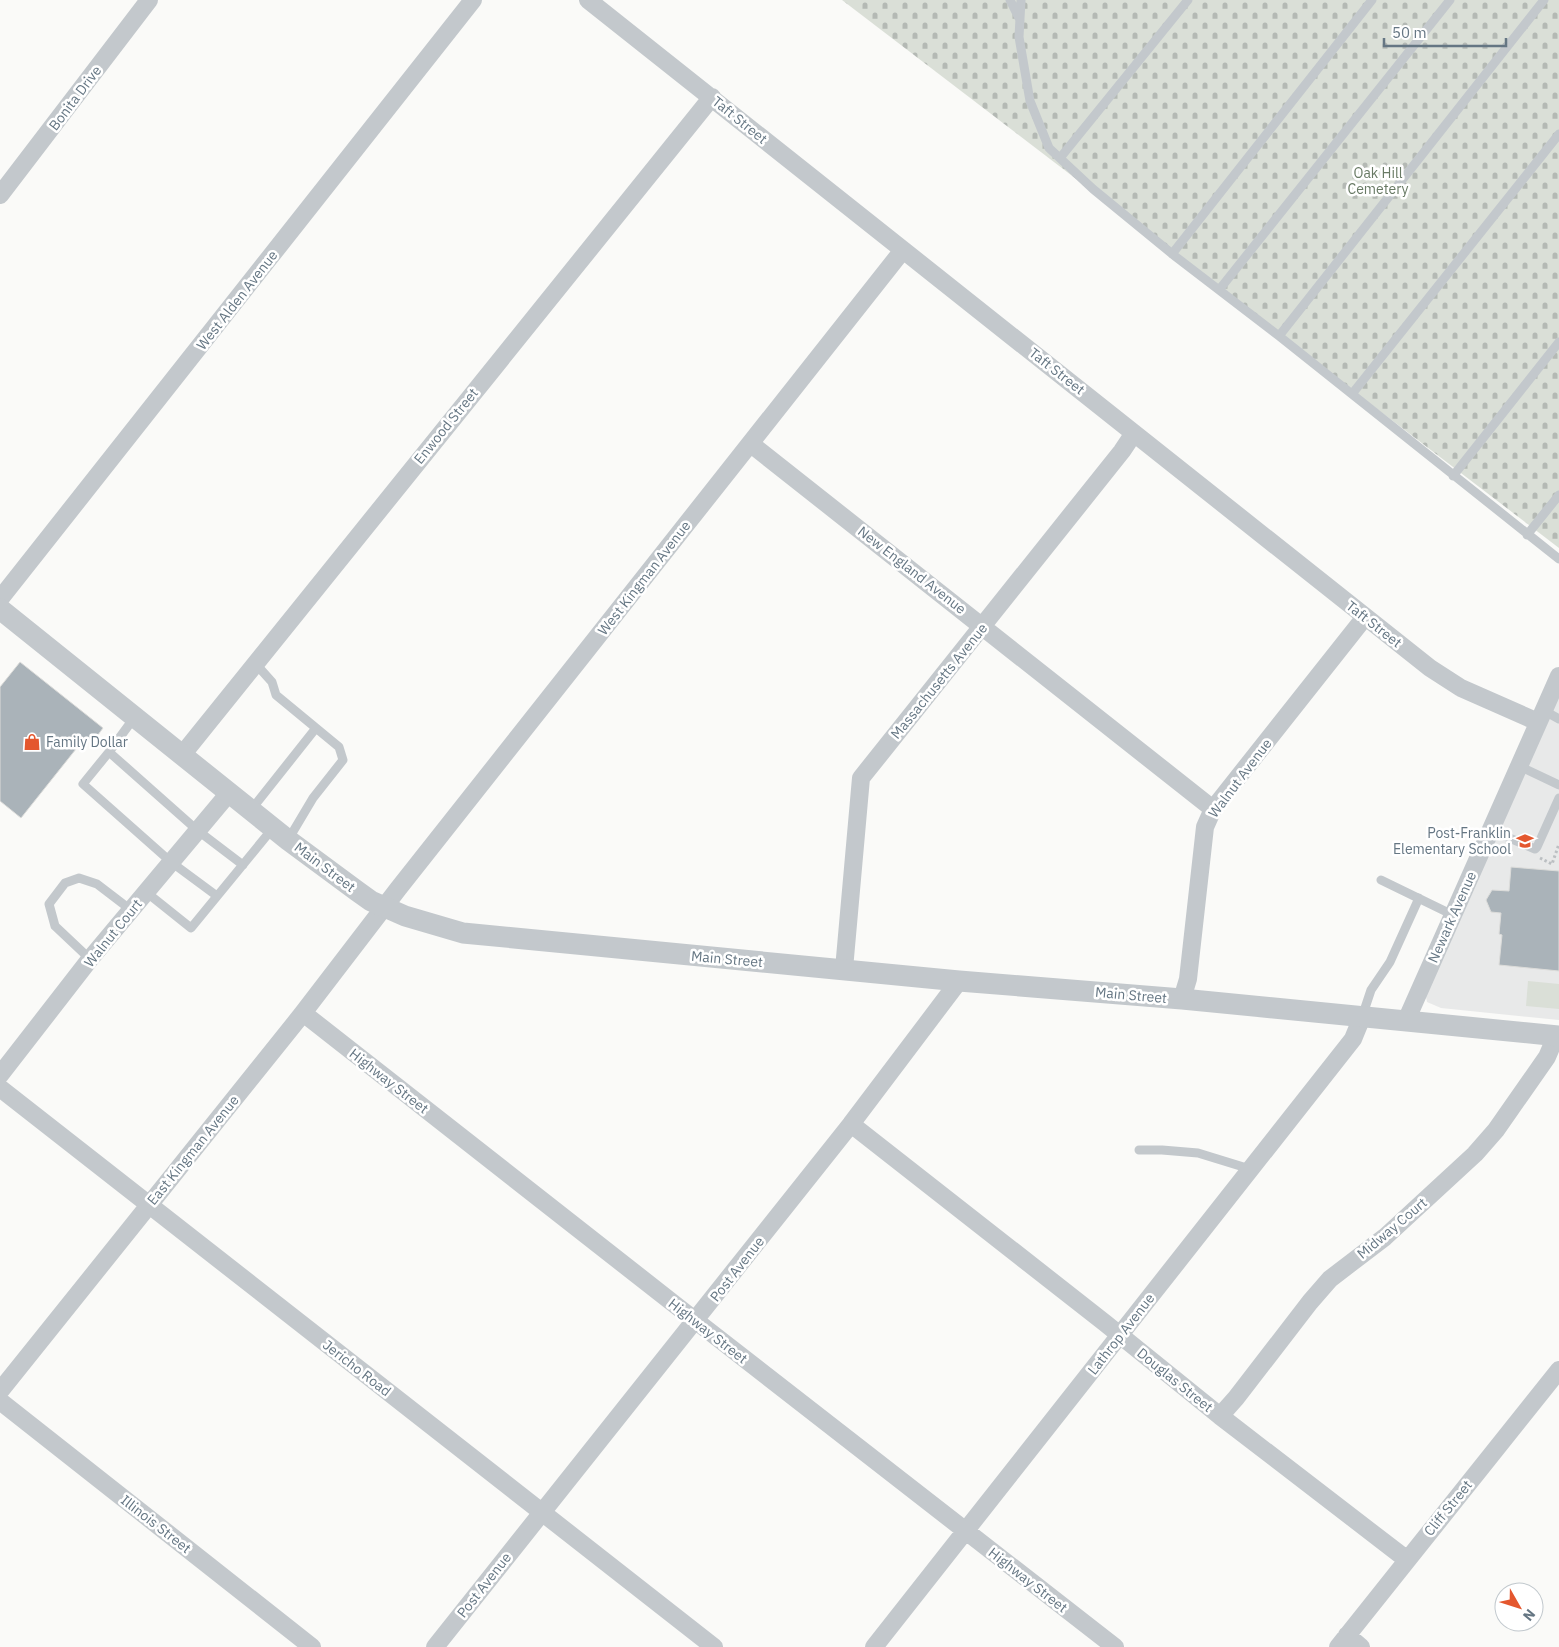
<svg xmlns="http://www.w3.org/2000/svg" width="1559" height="1647" viewBox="0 0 1559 1647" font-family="'IBM Plex Sans',sans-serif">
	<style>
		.built { fill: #e8e9e9 }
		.cemetery { fill: url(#cemetery-stones) }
		.park { fill: #dadfd7 }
		.building { fill: #aab3b9; stroke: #dcdcda }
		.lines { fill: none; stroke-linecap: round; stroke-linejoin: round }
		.path { stroke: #bbbfc2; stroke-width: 3; stroke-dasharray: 2.5 2.5; stroke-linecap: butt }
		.service { stroke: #c3c8cc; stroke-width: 9 }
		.minor { stroke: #c3c8cc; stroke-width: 18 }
		.tertiary { stroke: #c3c8cc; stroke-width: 21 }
		.labels { text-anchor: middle; stroke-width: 5; stroke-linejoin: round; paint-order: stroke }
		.street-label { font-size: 14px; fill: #657683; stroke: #fff }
		.park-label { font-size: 14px; fill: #687a64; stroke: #fff }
		.poi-label { font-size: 14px; fill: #657683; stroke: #fff; text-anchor: start }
	</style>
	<defs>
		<pattern id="cemetery-stones" width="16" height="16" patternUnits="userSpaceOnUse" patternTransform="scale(1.25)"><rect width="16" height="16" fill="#dadfd7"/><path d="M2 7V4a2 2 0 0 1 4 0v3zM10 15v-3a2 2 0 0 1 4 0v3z" fill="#b4b9b4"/></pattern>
	</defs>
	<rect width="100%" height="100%" fill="#fafaf8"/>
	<path class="built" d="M1559 690V1020L1441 1008 1427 1002 1425 992Z"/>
	<path class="cemetery" d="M842 0H1559V548Z"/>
	<path class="park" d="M1528 981 1559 984V1009L1526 1006Z"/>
	<path class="building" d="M20 662 103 728 95 739 92 737 87 742 84 739 21 818 0 801V687Z
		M1511 867 1559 871V971L1499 965 1502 935 1499 934 1501 913 1491 912 1486 900 1492 890 1509 891Z"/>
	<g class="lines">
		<path class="path" d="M1540 858 1552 864 1559 844"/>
		<path class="service" d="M1010 0 1020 20
			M1021 0 1019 37 1030 101 1049 148 1093 189 1176 257 1279 336 1559 559
			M1060 158 1188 0
			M1172 254 1372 0
			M1219 290 1450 0
			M1279 336 1544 0
			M1352 394 1559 134
			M1453 476 1559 342
			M1527 535 1559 495
			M255 663 272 682 276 695 339 747 343 760 313 798 288 840
			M1543 710 1559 719
			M134 718 109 752 197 830 243 865
			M109 752 83 784 171 862 217 896
			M1519 766 1559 785
			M251 810 316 728
			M1491 830 1535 849 1537 847 1559 798
			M1381 880 1453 915
			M146 892 191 928 273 828
			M90 959 55 926 49 904 65 883 79 878 97 884 131 910
			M1362 1017 1371 990 1390 962 1419 898
			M1139 1150H1162L1198 1153 1250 1169"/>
		<path class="minor" d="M588 0 1430 668 1461 688 1538 722
			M0 195 149 0
			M751 444 1213 809
			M0 599 473 0
			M182 755 712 97
			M844 969 861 778 1122 451 1134 433
			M1182 999 1188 979 1205 827 1213 809 1365 617
			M303 1013 678 1307 1115 1647
			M1406 1021 1559 676
			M0 1075 90 959 229 793
			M0 1088 714 1647
			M851 1124 1105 1323 1220 1416 1406 1559
			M0 1391 303 1013 398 889 903 250
			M0 1401 312 1647
			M1220 1416 1236 1398 1310 1302 1330 1279 1385 1237 1475 1154 1496 1130 1547 1057 1556 1036
			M1347 1635 1361 1647
			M435 1647 851 1124 959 981
			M874 1647 1353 1039 1362 1017
			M1338 1647 1559 1370"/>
		<path class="tertiary" d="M0 609 288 840 357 891 371 901 405 916 463 933 959 981 1182 999 1559 1036"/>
	</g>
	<defs>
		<g id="shop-bare" transform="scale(1.35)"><path d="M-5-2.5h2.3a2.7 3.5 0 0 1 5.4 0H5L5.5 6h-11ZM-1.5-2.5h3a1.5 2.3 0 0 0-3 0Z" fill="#e4572e" stroke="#fff" stroke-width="2.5" paint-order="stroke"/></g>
		<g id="school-bare" transform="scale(1.35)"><path d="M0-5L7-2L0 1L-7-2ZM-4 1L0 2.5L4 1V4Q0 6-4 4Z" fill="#e4572e" stroke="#fff" stroke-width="2.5" paint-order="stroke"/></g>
	</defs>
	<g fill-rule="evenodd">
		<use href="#shop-bare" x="32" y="742"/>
		<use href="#school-bare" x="1525" y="841"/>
	</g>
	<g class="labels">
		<g class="street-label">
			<text transform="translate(75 98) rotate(-53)" y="5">Bonita Drive</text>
			<text transform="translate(740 120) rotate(39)" y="5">Taft Street</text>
			<text transform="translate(237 300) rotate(-52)" y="5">West Alden Avenue</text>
			<text transform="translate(1057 371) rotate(38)" y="5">Taft Street</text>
			<text transform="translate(446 426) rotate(-51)" y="5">Enwood Street</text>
			<text transform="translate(912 570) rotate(38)" y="5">New England Avenue</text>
			<text transform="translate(644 578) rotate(-52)" y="5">West Kingman Avenue</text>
			<text transform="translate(1374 624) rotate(38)" y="5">Taft Street</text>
			<text transform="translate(939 681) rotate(-51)" y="5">Massachusetts Avenue</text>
			<text transform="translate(1240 778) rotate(-53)" y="5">Walnut Avenue</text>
			<text transform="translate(325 867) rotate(37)" y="5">Main Street</text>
			<text transform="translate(1452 917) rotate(-66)" y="5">Newark Avenue</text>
			<text transform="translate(113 933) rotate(-51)" y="5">Walnut Court</text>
			<text transform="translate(727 959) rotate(5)" y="5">Main Street</text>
			<text transform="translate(1131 995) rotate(5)" y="5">Main Street</text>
			<text transform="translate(389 1081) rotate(38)" y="5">Highway Street</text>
			<text transform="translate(193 1150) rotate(-51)" y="5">East Kingman Avenue</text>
			<text transform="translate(1392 1228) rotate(-40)" y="5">Midway Court</text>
			<text transform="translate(737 1269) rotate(-52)" y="5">Post Avenue</text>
			<text transform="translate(708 1331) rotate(38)" y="5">Highway Street</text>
			<text transform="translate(1121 1334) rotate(-52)" y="5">Lathrop Avenue</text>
			<text transform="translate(357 1368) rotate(38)" y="5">Jericho Road</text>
			<text transform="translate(1175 1380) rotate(39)" y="5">Douglas Street</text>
			<text transform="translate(1448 1508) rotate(-51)" y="5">Cliff Street</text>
			<text transform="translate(156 1524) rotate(38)" y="5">Illinois Street</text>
			<text transform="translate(1028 1580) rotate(38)" y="5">Highway Street</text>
			<text transform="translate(484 1585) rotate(-52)" y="5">Post Avenue</text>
		</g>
		<g class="park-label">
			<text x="1378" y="178">Oak Hill<tspan x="1378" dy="16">Cemetery</tspan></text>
		</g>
		<g class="poi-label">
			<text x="46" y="747">Family Dollar</text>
			<text x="1511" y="838" text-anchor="end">Post-Franklin<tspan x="1511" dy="16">Elementary School</tspan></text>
		</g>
	</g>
	<g transform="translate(1519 1607) rotate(129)"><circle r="24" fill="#ffffff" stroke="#c1c8cd"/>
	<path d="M0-4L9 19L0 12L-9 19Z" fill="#e4572e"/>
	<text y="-8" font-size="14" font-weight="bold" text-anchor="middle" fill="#657683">N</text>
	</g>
	<path d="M1384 38v8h122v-8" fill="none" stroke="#657683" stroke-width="2.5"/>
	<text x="1392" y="38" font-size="15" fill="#657683" stroke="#ffffff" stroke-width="4" paint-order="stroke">50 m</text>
</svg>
